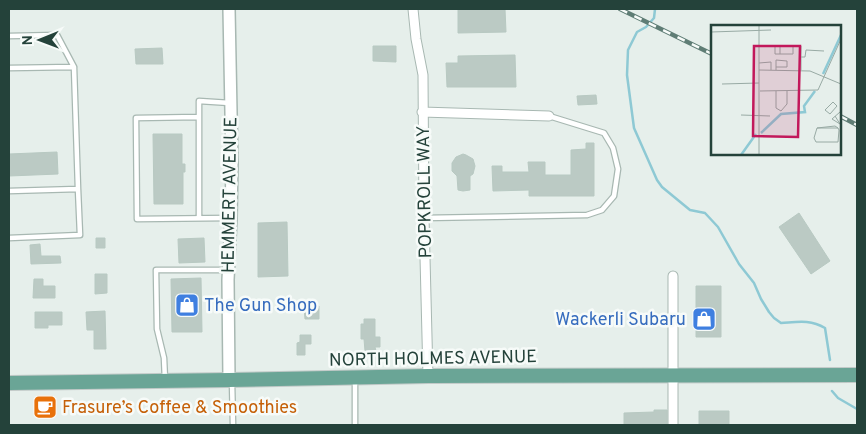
<svg xmlns="http://www.w3.org/2000/svg" width="866" height="434" viewBox="0 0 866 434" font-family="Overpass,sans-serif">
	<style>
		.lines { fill: none; stroke-linecap: round; stroke-linejoin: round }
		.stream { stroke: #8ec9d4; stroke-width: 2.5 }
		.building { fill: #bbcac4; stroke: #b8c9c2 }
		.service-casing { stroke: #a8b8b2; stroke-width: 7 }
		.minor-casing { stroke: #a8b8b2; stroke-width: 11 }
		.tertiary-casing { stroke: #a8b8b2; stroke-width: 14 }
		.primary-casing { stroke: #c2cac8; stroke-width: 16 }
		.service { stroke: #fff; stroke-width: 4.5 }
		.minor { stroke: #fff; stroke-width: 9 }
		.tertiary { stroke: #fff; stroke-width: 11 }
		.primary { stroke: #6aa596; stroke-width: 14 }
		.rail-casing { stroke: #5f7d75; stroke-width: 4.5 }
		.rail { stroke: #f7fbf9; stroke-width: 2.5; stroke-dasharray: 8; stroke-linecap: butt }
		.labels { text-anchor: middle; stroke-width: 5; stroke-linejoin: round; paint-order: stroke }
		.street-label { font-size: 18px; fill: #24423a; stroke: #f7fbf9 }
		.shop-label { font-size: 18px; fill: #366cbe; stroke: #f7fbf9; text-anchor: start }
		.food-label { font-size: 18px; fill: #c56008; stroke: #f7fbf9; text-anchor: start }
		.inset-river { fill: none; stroke: #8ec9d4; stroke-width: 2.5 }
		.inset-road { fill: none; stroke: #98aaa4; stroke-width: 1 }
		.view { fill: #c2185b; fill-opacity: 0.15; stroke: #c2185b; stroke-width: 2.5 }
		.inset-edge { fill: none; stroke: #24423a; stroke-width: 2.5 }
	</style>
	<rect width="100%" height="100%" fill="#e6efeb"/>
	<g class="lines">
		<path class="stream" d="M655 9 654 18 646 27 637 32 628 50 627 75 634 128 657 180 662 187 690 210 705 213 718 227 739 264 754 283 761 299 769 312 774 318 781 323C797 322 810 319 825 328L830 360
			M832 391 838 398 857 409"/>
	</g>
	<path class="building" d="M458 9H505L506 32 458 33Z
		M373 46H396V62L373 61Z
		M162 48 163 64H136L135 49Z
		M515 55 516 87H447L446 63H458V56Z
		M596 95 597 104 578 105 577 96Z
		M153 134H182V164H185V172H183V204H154Z
		M586 143H594V196H529V190L493 191 492 166H502V172H529L528 162H545V175H571V150L586 149Z
		M57 152 58 174 9 176V154Z
		M463 154 466 155 473 159 475 166 473 174 470 176V190L463 191 458 190 457 176 452 171V163L456 157Z
		M799 213 830 261 811 274 779 227Z
		M287 222 288 276 258 277V223Z
		M96 238H105V248H96Z
		M204 238 205 262 179 263 178 239Z
		M40 244 41 256H60L61 263 31 264 30 245Z
		M95 274H107V293L95 294Z
		M201 278 202 332H172L171 279Z
		M34 279H43V286H55V298H33Z
		M696 286H721V337H696Z
		M319 306V319H305L304 307Z
		M105 311 106 349H94V330H87L86 312Z
		M35 312H62V325H48V328H35Z
		M364 319H375V337H380V347H375L376 351H365L364 339H361V324H364Z
		M300 335H311V344H305V355H297V343L300 342Z
		M654 410H667V425H624V413L654 412Z
		M699 411H729V425H717V424H699Z"/>
	<g class="lines">
		<g class="service-casing">
			<path id="service" d="M9 36 57 35 74 67
				M9 68 74 67 78 189 9 191
				M199 117V101L230 103
				M199 218V117L136 118 137 219 230 218
				M424 218 587 215 602 210 614 196 618 169 613 148 604 133 549 116
				M9 238 80 235 78 189
				M355 379V425
				M165 380 164 358 157 329 156 270H228
				M232 382 233 425"/>
		</g>
		<g class="minor-casing">
			<path id="minor" d="M413 9 416 39 423 75 424 218 428 376
				M422 112 549 116
				M673 276V425"/>
		</g>
		<g class="tertiary-casing">
			<path id="tertiary" d="M229 380 228 280 231 218 232 164 229 9"/>
		</g>
		<g class="primary-casing">
			<path id="primary" d="M9 383 229 380 428 376 857 375"/>
		</g>
		<use href="#service" class="service"/>
		<use href="#minor" class="minor"/>
		<use href="#tertiary" class="tertiary"/>
		<use href="#primary" class="primary"/>
		<g class="rail-casing">
			<path id="rail" d="M620 9 712 54
				M840 116 857 125"/>
		</g>
		<use href="#rail" class="rail"/>
	</g>
	<defs>
		<g id="shop-square" transform="scale(1.25)"><rect x="-9" y="-9" width="18" height="18" rx="4" fill="#3f7fe0" stroke="#f7fbf9"/><path d="M-5-2.5h2.3a2.7 3.5 0 0 1 5.4 0H5L5.5 6h-11ZM-1.5-2.5h3a1.5 2.3 0 0 0-3 0Z" fill="#fff"/></g>
		<g id="cafe-square" transform="scale(1.25)"><rect x="-9" y="-9" width="18" height="18" rx="4" fill="#e8710a" stroke="#f7fbf9"/><path d="M-5.5-4.5H6V0H3Q3 3.5 0 3.5H-2.5Q-5.5 3.5-5.5 0ZM3-3.2v2h1.7v-2ZM-6 4.5H4V6H-6Z" fill="#fff"/></g>
	</defs>
	<g fill-rule="evenodd">
		<use href="#shop-square" x="187" y="305"/>
		<use href="#shop-square" x="704" y="319"/>
		<use href="#cafe-square" x="45" y="407"/>
	</g>
	<g class="labels">
		<g class="street-label">
			<text transform="translate(424 192) rotate(-91)" y="6">POPKROLL WAY</text>
			<text transform="translate(229 195) rotate(-89)" y="6">HEMMERT AVENUE</text>
			<text transform="translate(433 358) rotate(-1)" y="6">NORTH HOLMES AVENUE</text>
		</g>
		<g class="shop-label">
			<text x="204" y="311">The Gun Shop</text>
			<text x="686" y="325" text-anchor="end">Wackerli Subaru</text>
		</g>
		<g class="food-label">
			<text x="62" y="413">Frasure’s Coffee &amp; Smoothies</text>
		</g>
	</g>
	<g transform="translate(711 25)">
		<rect width="130" height="130" fill="#e6efeb"/>
		<path class="inset-river" d="M112 49 130 10M50 108 70 89 94 87 93 81 104 66M30 130 45 109"/>
		<path class="inset-road" d="M0 7 60 5M69 21V29H82V20M69 29H64V21H90V45M90 32H94L95 25 113 26M48 38 60 37V45M48 45 99 46 130 59M65 45V35L76 36V42H65M11 59 48 58M49 66 107 65 130 14M65 66V83L70 86 76 79V66M122 77 126 81 119 89 114 85ZM30 90 59 91M124 91 129 99 121 94 129 87 130 86M106 103 103 113 105 117H127L128 105M127 103H106L124 101 127 103 128 105M48 130V0"/>
		<path class="view" d="M43 21H89L87 112 42 111Z"/>
		<rect width="130" height="130" class="inset-edge"/>
	</g>
	<rect width="866" height="434" fill="none" stroke="#24423a" stroke-width="20"/>
	<g transform="translate(40 40) rotate(269)" stroke="#f7fbf9" stroke-width="4" paint-order="stroke">
	<path d="M0-4L9 19L0 12L-9 19Z" fill="#24423a"/>
	<text y="-8" font-size="14" font-weight="bold" text-anchor="middle" fill="#24423a">N</text>
	</g>
</svg>
